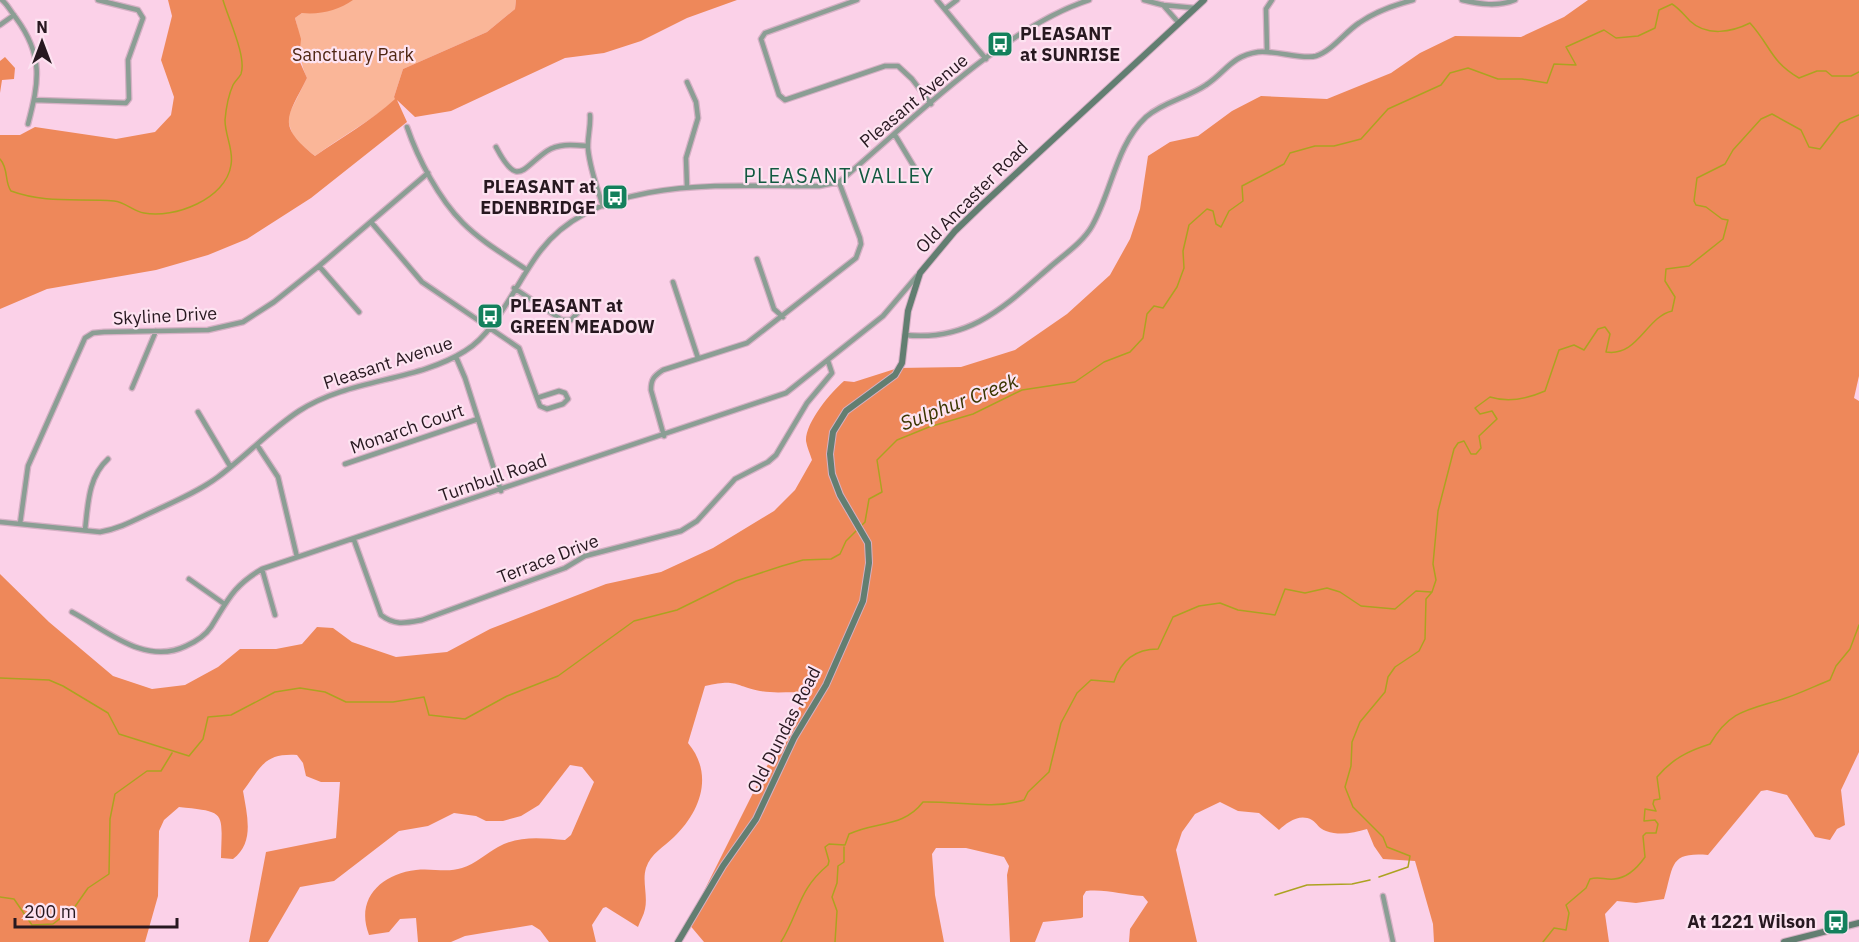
<svg xmlns="http://www.w3.org/2000/svg" width="1859" height="942" viewBox="0 0 1859 942" font-family="'IBM Plex Sans',sans-serif">
	<style>
		.green { fill: #fab698 }
		.forest { fill: #ee885a }
		.lines { fill: none; stroke-linecap: round; stroke-linejoin: round }
		.stream { stroke: #aca220; stroke-width: 1.5 }
		.street-casing { stroke: #d5b0c4; stroke-width: 7 }
		.secondary-casing { stroke: #d5b0c4; stroke-width: 8 }
		.street { stroke: #8b9e94; stroke-width: 4.5 }
		.secondary { stroke: #627e71; stroke-width: 6 }
		.labels { text-anchor: middle; stroke-width: 4.5; stroke-linejoin: round; paint-order: stroke }
		.poi-label { font-size: 18px; font-weight: bold; fill: #271820; stroke: #fde3f1; text-anchor: start }
		.park-label { font-size: 18px; fill: #4e2613; stroke: #fde3f1 }
		.street-label { font-size: 18px; fill: #271820; stroke: #fde3f1 }
		.neighbourhood-label { font-size: 20px; letter-spacing: 1.5px; fill: #125940; stroke: #fde3f1 }
		.water-label { font-size: 20px; font-style: italic; fill: #3a3501; stroke: #fde3f1 }
	</style>
	<rect width="100%" height="100%" fill="#fbd1e8"/>
	<path class="green" d="M346 0H516L515 9 487 32 403 69 394 97 396 99C371 121 342 136 315 156L294 139 287 118 307 78C297 57 302 40 295 18L302 13Z"/>
	<path class="forest" d="M168 0H353C339 10 320 15 302 13L295 18 301 39 299 60 307 78C288 117 275 124 315 156 342 137 371 121 395 99L394 97 403 69 487 32 515 9 516 0H737L687 18 641 41 604 53 565 58 451 111 415 117 397 100 407 122 311 198 247 239 208 255 156 270 47 289 0 309V135H20L35 127 116 139 155 132 171 115 174 97 161 60 172 16Z
		M1588 0H1859V376L1854 398 1859 401V752L1841 790 1845 825 1837 829 1830 840 1815 837 1787 795 1767 790 1761 791 1708 855C1669 852 1674 865 1664 899L1636 903 1617 901 1605 914 1609 942H1434L1433 924 1415 861 1383 859 1374 846 1367 829C1353 833 1340 836 1326 831 1319 829 1317 823 1312 820 1299 813 1287 823 1279 830L1259 813 1238 811 1220 802 1195 814 1182 832 1176 850 1197 942H1129L1130 929 1148 902 1143 896C1123 895 1107 889 1086 891L1083 896V917L1081 918 1043 922 1035 942H1010L1007 875 1009 866 1004 857 966 848H936L932 854 935 895 944 942H704L688 923 761 777 807 693C792 691 775 694 760 691 732 685 737 679 705 686L688 743C714 774 701 811 674 837 664 847 651 853 646 868 642 881 648 896 645 909 644 915 640 921 638 927L606 907 603 908 592 925 596 942H549L540 930 532 925 465 936 451 942H418L416 918 400 919 389 932 369 935C355 899 381 874 416 870 432 868 447 873 462 868 475 864 487 853 498 847 519 835 542 838 565 840L571 835 594 782 582 767 570 765 539 805 521 816 503 821H486L476 816 454 813 428 826 399 831 334 881 300 887 268 942H249L266 852 336 838 340 782H321L306 776 303 763 297 755C264 753 261 767 243 791 247 815 255 843 233 859L221 858C222 811 227 812 179 807L164 820 159 831 158 896 145 942H0V574L49 622 113 676 152 689 185 685 218 667 240 649H276L302 644 317 627 333 628 352 642 396 657 447 652 490 629 606 584 661 572 713 548 774 511 795 490 812 460C810 454 807 447 806 441 805 423 831 392 844 381L854 382 898 368 961 367 1015 350 1067 314 1110 275 1130 239 1140 209 1148 156 1170 142 1198 136 1232 111 1261 96 1327 99 1391 73 1420 53 1455 36 1521 37 1564 17Z
		M5 57 15 68 14 79 2 80 0 93V61Z"/>
	<g class="lines">
		<path class="stream" d="M0 159C9 169 4 181 11 191 47 204 78 198 114 201 125 202 133 211 144 213 174 219 226 199 231 165 234 150 225 136 225 120 226 109 228 96 233 85 235 81 239 78 241 74 247 57 228 18 223 0
			M862 525 865 522 869 499 882 492 877 460 897 440 929 427 973 414 1022 390 1075 382 1104 362 1130 352 1143 338 1147 314 1154 306 1163 308 1177 287 1184 268 1183 251 1189 225 1207 209 1213 211 1216 224 1221 227 1229 211 1243 201 1242 186 1284 164 1290 153 1315 146H1334L1361 139 1388 109 1441 85 1450 73 1468 68 1498 79H1522L1547 83 1554 64 1576 65 1566 47 1604 30 1616 38 1638 36 1655 28 1659 10 1672 4C1680 9 1684 15 1690 21 1707 37 1732 32 1750 23 1771 46 1770 61 1799 78L1817 71H1826L1832 76H1851L1859 72
			M0 678 49 680 63 686 108 713 119 734 189 756 203 739 208 717 231 715 275 692 300 688 325 692 346 702H393L424 697 429 715 465 719 507 696 558 676 634 621 677 610 736 581 782 566 803 560 831 559 840 554 846 541 858 529
			M1379 877 1408 867 1410 856 1387 847 1383 837 1353 807 1345 787 1351 766 1352 742 1360 722 1385 692 1388 677 1395 667 1419 651 1425 639 1426 599 1432 592 1436 580 1433 564 1438 511 1454 449 1458 443 1464 441 1471 454H1476L1481 448 1479 436 1497 419 1492 411 1480 414 1475 408 1490 397C1509 403 1527 399 1545 391L1559 350 1574 345 1584 350 1598 329 1605 327 1610 334 1606 352C1638 357 1646 317 1672 311L1675 297 1665 281 1666 269 1689 266 1723 239 1728 220 1722 219 1706 207 1696 205 1694 201 1697 178 1725 164 1733 150 1761 119 1772 114 1801 130 1809 147 1820 149 1840 123 1859 115
			M1275 895 1307 885 1352 884 1370 880
			M0 897 14 899 32 925 53 924 74 908 88 888 109 874 110 819 115 794 147 771H161L172 753
			M781 942C800 911 798 890 828 865L829 861 825 847 829 844 845 845 849 834C876 821 903 828 923 802 957 801 991 810 1024 800L1028 792 1049 772 1061 723 1077 693 1091 680 1114 682C1121 660 1135 649 1158 649L1173 617 1199 606 1220 603 1238 610 1275 615 1285 589 1305 593 1327 588 1340 592 1361 606 1395 609 1416 591 1431 592
			M835 942 837 911 832 897 837 883 838 866 844 862V847
			M1543 942 1554 928 1566 930 1569 913 1566 905 1586 888 1590 879C1599 876 1605 880 1614 879 1627 878 1638 867 1645 857L1643 836 1646 833H1656L1658 824 1655 820 1644 821 1645 809 1656 811 1653 804 1654 800 1660 799 1657 777C1672 759 1688 751 1710 744 1730 710 1748 710 1783 699 1799 694 1815 686 1830 680L1836 666 1850 649 1859 625"/>
		<g class="street-casing">
			<path id="street" d="M2 0C8 5 11 12 16 18 44 56 39 82 28 124
				M857 0 765 33 761 39 779 95 785 100 885 66H898L912 79 931 104
				M937 0 986 59
				M1144 0 1163 5 1195 8
				M1462 0C1480 4 1497 7 1515 0
				M1163 5 1178 22
				M945 9 957 0
				M0 25 14 15
				M1267 51 1266 9 1272 0
				M34 100 126 103 129 99 128 60 143 18 138 10 98 0
				M590 115C591 127 587 138 588 149 590 169 597 188 603 206
				M407 127C418 159 439 199 463 223 482 242 505 255 527 270
				M895 135 916 170
				M496 147C518 189 522 168 547 151 559 143 574 145 588 146
				M687 187 686 158 698 118 696 102 687 82
				M371 222 422 282 519 348 537 398 559 391 565 393 568 399 563 404 547 409 540 406 537 398
				M757 259 774 309 783 317
				M319 266 359 312
				M673 282 698 358
				M514 288 562 320H571L585 305
				M905 335C970 342 1005 306 1050 267 1065 254 1083 242 1092 226 1112 191 1116 145 1146 117 1163 102 1187 98 1206 85 1226 72 1231 56 1258 52 1276 50 1302 60 1316 56 1332 51 1345 32 1359 23 1376 11 1394 5 1413 0
				M456 357 465 378 501 491
				M132 388 156 331
				M198 412 230 466
				M664 436 651 390C651 379 654 376 663 370L747 343 856 258 861 244 860 238 839 182
				M257 445 278 477 297 557
				M345 464 478 419
				M0 522 100 532C118 529 133 521 150 513 173 502 198 492 218 477 246 456 270 430 299 411 350 378 416 382 465 351 497 332 518 279 541 250 600 173 732 187 819 186L839 182C909 123 1003 28 1089 0
				M20 524 28 466 85 338 93 333 104 332 208 330 243 322 274 302 319 266 428 173
				M85 530C88 505 88 477 108 459
				M354 540 381 615C395 626 406 623 422 620L565 568 585 556 681 531 697 521 735 479 768 462 776 455 807 403 832 373 828 361
				M262 569 275 615
				M189 579 223 603
				M72 612C106 630 145 666 186 646 195 642 205 636 211 627 228 600 233 586 262 569L786 393 883 316 917 276
				M1383 896 1393 942"/>
		</g>
		<g class="secondary-casing">
			<path id="secondary" d="M678 942 723 866 756 819 794 738 826 685 863 601 869 563 868 543 840 495 832 474 830 454 833 432 846 411 895 375 902 363 908 311 920 273 955 231 982 205 1204 0
				M1784 942 1859 923"/>
		</g>
		<use href="#street" class="street"/>
		<use href="#secondary" class="secondary"/>
	</g>
	<defs>
		<g id="bus-square" transform="scale(1.35)"><rect x="-9" y="-9" width="18" height="18" rx="4" fill="#13805c" stroke="#fde3f1"/><path d="M-5-6H5V4H4V6H2V4H-2V6H-4V4H-5ZM-3.5-4V0h7V-4ZM-3.5 1.2v1.5H-2V1.2ZM2 1.2v1.5H3.5V1.2Z" fill="#fff"/></g>
	</defs>
	<g fill-rule="evenodd">
		<use href="#bus-square" x="1000" y="44"/>
		<use href="#bus-square" x="615" y="197"/>
		<use href="#bus-square" x="490" y="316"/>
		<use href="#bus-square" x="1836" y="922"/>
	</g>
	<g class="labels">
		<g class="poi-label">
			<text x="1020" y="40">PLEASANT<tspan x="1020" dy="21">at SUNRISE</tspan></text>
			<text x="596" y="193" text-anchor="end">PLEASANT at<tspan x="596" dy="21">EDENBRIDGE</tspan></text>
			<text x="510" y="312">PLEASANT at<tspan x="510" dy="21">GREEN MEADOW</tspan></text>
			<text x="1816" y="928" text-anchor="end">At 1221 Wilson</text>
		</g>
		<g class="park-label">
			<text x="353" y="61">Sanctuary Park</text>
		</g>
		<g class="street-label">
			<text transform="translate(914 101) rotate(-40)" y="6">Pleasant Avenue</text>
			<text transform="translate(972 197) rotate(-45)" y="6">Old Ancaster Road</text>
			<text transform="translate(165 316) rotate(-3)" y="6">Skyline Drive</text>
			<text transform="translate(388 363) rotate(-18)" y="6">Pleasant Avenue</text>
			<text transform="translate(407 429) rotate(-19)" y="6">Monarch Court</text>
			<text transform="translate(493 478) rotate(-19)" y="6">Turnbull Road</text>
			<text transform="translate(548 559) rotate(-21)" y="6">Terrace Drive</text>
			<text transform="translate(784 730) rotate(-63)" y="6">Old Dundas Road</text>
		</g>
		<g class="neighbourhood-label">
			<text x="839" y="183">PLEASANT VALLEY</text>
		</g>
		<g class="water-label">
			<text transform="translate(959 402) rotate(-21)" y="7">Sulphur Creek</text>
		</g>
	</g>
	<g transform="translate(42 42)" stroke="#fde3f1" stroke-width="4.5" paint-order="stroke">
	<path d="M0-4.5L10 22L0 15L-10 22Z" fill="#271820"/>
	<text y="-9" font-size="16" font-weight="bold" text-anchor="middle" fill="#271820">N</text>
	</g>
	<path d="M15 918v9h162v-9" fill="none" stroke="#271820" stroke-width="3"/>
	<text x="24" y="918" font-size="18" fill="#271820" stroke="#fde3f1" stroke-width="4.5" paint-order="stroke">200 m</text>
</svg>
